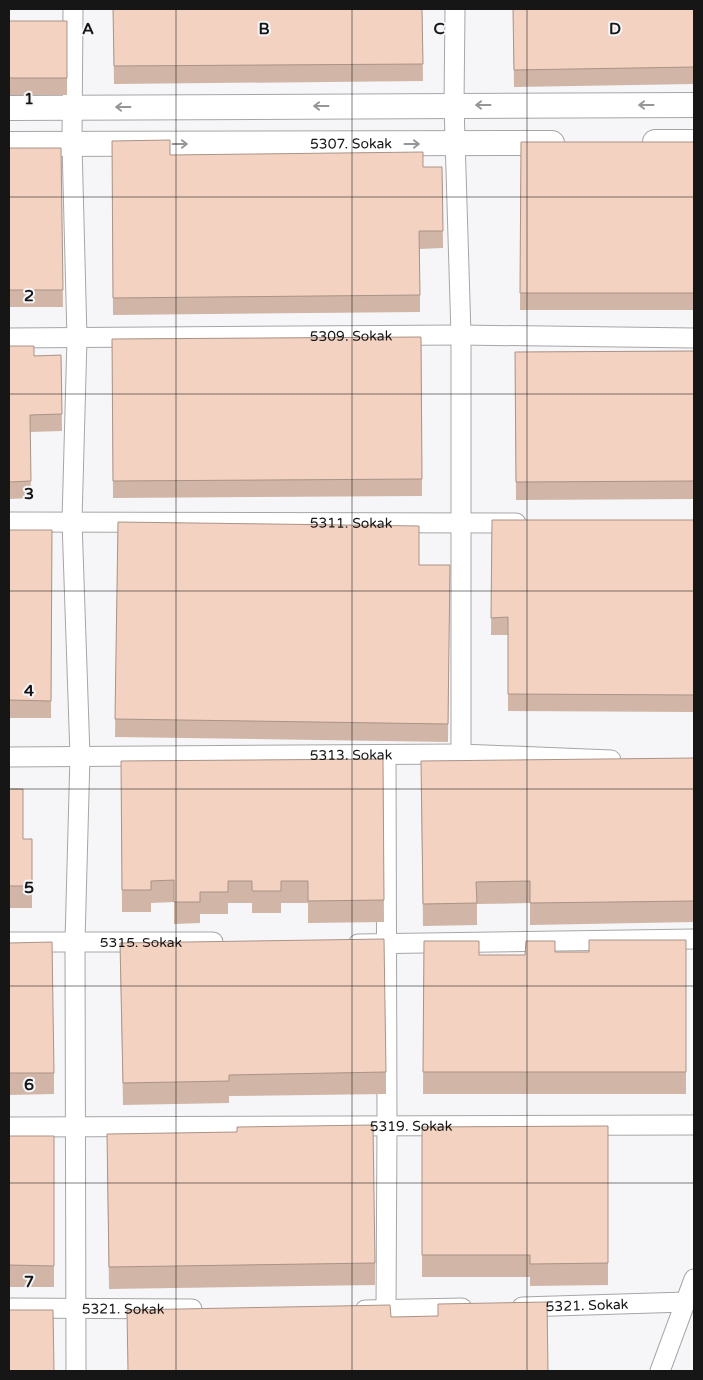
<svg xmlns="http://www.w3.org/2000/svg" width="703" height="1380" viewBox="0 0 703 1380" font-family="'Varela Round',sans-serif">
	<style>
		.lines { fill: none; stroke-linecap: round; stroke-linejoin: round }
		.minor-casing { stroke: #a6a6a8; stroke-width: 21 }
		.tertiary-casing { stroke: #a6a6a8; stroke-width: 26 }
		.minor { stroke: #fff; stroke-width: 19 }
		.tertiary { stroke: #fff; stroke-width: 24 }
		.wall { fill: #d1b5a6 }
		.building { fill: #f3d2c1; stroke: #aa9387 }
		.oneway { stroke: #969697 }
		.grid { fill: none; stroke: #161617; stroke-width: 1; stroke-opacity: 0.55 }
		.labels { text-anchor: middle; stroke-width: 4; stroke-linejoin: round; paint-order: stroke }
		.street-label { font-size: 14px; fill: #161617; stroke: #f6f6f8 }
		.grid-label { font-size: 16px; text-anchor: middle; font-weight: bold; fill: #161617; stroke: #f6f6f8; stroke-width: 4; stroke-linejoin: round; paint-order: stroke }
	</style>
	<rect width="100%" height="100%" fill="#f6f6f8"/>
	<g class="lines">
		<g class="minor-casing">
			<g id="minor">
				<path d="M73 9 72 144 77 338 72 521 80 756 75 941 76 1371"/>
				<path d="M455 9 454 105 461 335V754"/>
				<path id="s1" d="M9 338 461 335 694 338"/>
				<path id="s2" d="M9 522 516 523"/>
				<path id="s3" d="M9 757 461 754 611 760"/>
				<path id="s4" d="M9 942H213"/>
				<path d="M358 944 694 939"/>
				<path id="s5" d="M9 1127 694 1125"/>
				<path id="s6" d="M522 1307 686 1302"/>
				<path id="s7" d="M9 1308 192 1309"/>
				<path d="M365 1310 462 1308"/>
				<path d="M386 1311 387 1126 386 755"/>
				<path d="M660 1371 694 1279"/>
			</g>
		</g>
		<g class="tertiary-casing">
			<g id="tertiary">
				<path d="M9 108 694 105"/>
				<path d="M655 142H694"/>
				<path id="s8" d="M9 144 552 143"/>
			</g>
		</g>
		<use href="#minor" class="minor"/>
		<use href="#tertiary" class="tertiary"/>
	</g>
	<path class="wall" d="M113 9H422L423 81 114 84Z
		M513 9H694V84L514 87Z
		M9 21H67V95H9Z
		M112 141 170 155 423 167H442L443 248 420 249V312L113 315Z
		M521 142H694V310H520Z
		M9 148H61L63 307H9Z
		M421 337 422 496 113 498 112 339Z
		M9 346 34 356 61 355 62 431 30 432 31 498 9 499Z
		M694 351V499L516 500 515 352Z
		M492 520H694V712L508 711V635H491Z
		M118 522 419 565H450L448 742 115 737Z
		M9 530H52L51 718H9Z
		M694 758V922L530 925V903L477 904V925L423 926 421 783Z
		M383 759 384 922 308 923V903H281V913H252V903H228V914H200V923L174 924V902L151 903V912H122L121 761Z
		M9 789 23 839H32V908H9Z
		M686 940V1094H423L424 941 479 955H525L555 952H589Z
		M9 943 54 1073V1094L9 1095Z
		M120 943 386 1072V1094L229 1096V1103L123 1105Z
		M608 1126V1285L530 1286V1277H422V1127Z
		M9 1136H54V1287H9Z
		M107 1155 375 1263V1285L109 1289Z"/>
	<path class="building" d="M113 9H422L423 64 114 66Z
		M513 9H694V67L514 70Z
		M9 21H67V78H9Z
		M170 140V155L423 152V167H442L443 231H419L420 295 113 298 112 141Z
		M521 142H694V293H520Z
		M9 148H61L63 290H9Z
		M421 337 422 479 113 481 112 339Z
		M9 346H34V356L61 355 62 414 30 415 31 481 9 482Z
		M694 351V481L516 482 515 352Z
		M492 520H694V695L508 694V617L491 618Z
		M118 522 419 526V565H450L448 724 115 719Z
		M9 530H52L51 701 9 700Z
		M694 758V901L530 903V881L476 882 477 903 423 904 421 761Z
		M383 759 384 900 308 901V881H281V891H252V881H228V892H200V902H174V880L151 881V890H122L121 761Z
		M9 789H23V839H32V886H9Z
		M384 939 386 1072 229 1075V1081L123 1083 120 943Z
		M589 940H686V1072H423L424 941H479V955H525L526 941H555V952H589Z
		M52 942 54 1073H9V943Z
		M373 1125 375 1263 109 1267 107 1134 237 1132V1127Z
		M608 1126V1263L530 1264V1255H422V1127Z
		M9 1136H54V1266L9 1265Z
		M547 1302 548 1371H128L127 1310 390 1305 391 1317 438 1316V1304Z
		M9 1310H53L54 1371H9Z"/>
	<defs><path id="oneway-shaft" d="M-6 0H5M1.5-3L5.5 0L1.5 3" fill="none" stroke-width="1.6" stroke-linecap="round" stroke-linejoin="round" transform="scale(1.25)"/></defs>
	<g class="oneway">
		<use href="#oneway-shaft" transform="translate(483 105) rotate(180)"/>
		<use href="#oneway-shaft" transform="translate(646 105) rotate(180)"/>
		<use href="#oneway-shaft" transform="translate(321 106) rotate(180)"/>
		<use href="#oneway-shaft" transform="translate(123 107) rotate(180)"/>
		<use href="#oneway-shaft" transform="translate(180 144)"/>
		<use href="#oneway-shaft" transform="translate(412 144)"/>
	</g>
	<path class="grid" d="M176 9V1371M352 9V1371M527 9V1371M9 197H694M9 394H694M9 591H694M9 789H694M9 986H694M9 1183H694"/>
	<g class="labels">
		<g class="street-label">
			<text dy="5" stroke="none"><textPath href="#s8" startOffset="342">5307. Sokak</textPath></text>
			<text dy="5" stroke="none"><textPath href="#s1" startOffset="342">5309. Sokak</textPath></text>
			<text dy="5" stroke="none"><textPath href="#s2" startOffset="342">5311. Sokak</textPath></text>
			<text dy="5" stroke="none"><textPath href="#s3" startOffset="342">5313. Sokak</textPath></text>
			<text dy="5" stroke="none"><textPath href="#s4" startOffset="132">5315. Sokak</textPath></text>
			<text dy="5" stroke="none"><textPath href="#s5" startOffset="402">5319. Sokak</textPath></text>
			<text dy="5" stroke="none"><textPath href="#s6" startOffset="65">5321. Sokak</textPath></text>
			<text dy="5" stroke="none"><textPath href="#s7" startOffset="114">5321. Sokak</textPath></text>
		</g>
	</g>
	<g class="grid-label">
		<text x="88" y="34">A</text>
		<text x="264" y="34">B</text>
		<text x="439" y="34">C</text>
		<text x="615" y="34">D</text>
		<text x="29" y="104">1</text>
		<text x="29" y="301">2</text>
		<text x="29" y="499">3</text>
		<text x="29" y="696">4</text>
		<text x="29" y="893">5</text>
		<text x="29" y="1090">6</text>
		<text x="29" y="1287">7</text>
	</g>
	<rect width="703" height="1380" fill="none" stroke="#161617" stroke-width="20"/>
</svg>
